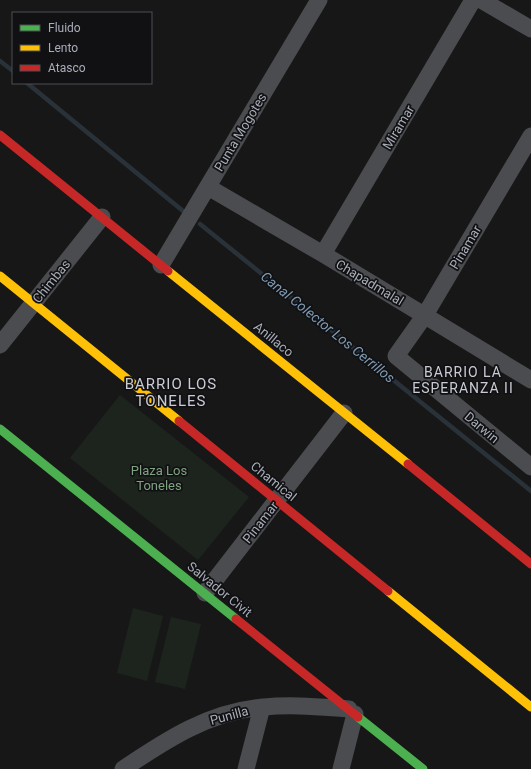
<svg xmlns="http://www.w3.org/2000/svg" width="531" height="769" viewBox="0 0 531 769" font-family="Roboto,sans-serif">
	<style>
		.green { fill: #1d241e }
		.lines { fill: none; stroke-linecap: round; stroke-linejoin: round }
		.stream { stroke: #2a3239; stroke-width: 4.5 }
		.street { stroke: #4b4c50; stroke-width: 17 }
		.fast { stroke: #4caf50; stroke-width: 9 }
		.slow { stroke: #ffc107; stroke-width: 9 }
		.jam { stroke: #c62828; stroke-width: 9 }
		.labels { text-anchor: middle; stroke-width: 3.5; stroke-linejoin: round; paint-order: stroke }
		.street-label { font-size: 13px; fill: #a8adb8; stroke: #111113 }
		.park-label { font-size: 13px; fill: #7fa381; stroke: #111113 }
		.water-label { font-size: 14px; font-style: italic; fill: #7f9bb3; stroke: #111113 }
		.neighbourhood-label { font-size: 14px; letter-spacing: 1px; fill: #c9ccd4; stroke: #111113 }
		.quarter-label { font-size: 15px; letter-spacing: 1px; fill: #c9ccd4; stroke: #111113 }
	</style>
	<rect width="100%" height="100%" fill="#171717"/>
	<path class="green" d="M120 395 249 497 198 560 70 458Z
		M133 608 163 616 147 681 117 673Z
		M171 617 201 624 185 689 155 682Z"/>
	<g class="lines">
		<path class="stream" d="M0 61 13 71
			M27 83 183 211
			M200 224 531 491"/>
		<path class="street" d="M481 0 531 29
			M531 136 425 315 396 356 531 467
			M208 187 323 254 531 380
			M323 254 473 0
			M161 265 319 0
			M0 345 102 217
			M205 593 344 413
			M123 769C166 740 210 711 264 707 292 704 320 707 349 709
			M246 769 262 707
			M341 769 355 714"/>
		<path class="fast" d="M0 429 236 619
			M358 717 423 769"/>
		<path class="slow" d="M168 271 408 464
			M0 276 179 421
			M388 591 531 707"/>
		<path class="jam" d="M0 135 168 271
			M179 421 388 591
			M408 464 531 564
			M236 619 358 717"/>
	</g>
	<g class="labels">
		<g class="street-label">
			<text transform="translate(398 127) rotate(-59)" y="5">Miramar</text>
			<text transform="translate(240 132) rotate(-59)" y="5">Punta Mogotes</text>
			<text transform="translate(465 247) rotate(-59)" y="5">Pinamar</text>
			<text transform="translate(51 281) rotate(-51)" y="5">Chimbas</text>
			<text transform="translate(370 282) rotate(31)" y="5">Chapadmalal</text>
			<text transform="translate(274 339) rotate(39)" y="5">Anillaco</text>
			<text transform="translate(482 427) rotate(40)" y="5">Darwin</text>
			<text transform="translate(274 481) rotate(39)" y="5">Chamical</text>
			<text transform="translate(260 522) rotate(-52)" y="5">Pinamar</text>
			<text transform="translate(220 589) rotate(39)" y="5">Salvador Civit</text>
			<text transform="translate(229 715) rotate(-15)" y="5">Punilla</text>
		</g>
		<g class="park-label">
			<text x="159" y="475">Plaza Los<tspan x="159" dy="15">Toneles</tspan></text>
		</g>
		<g class="water-label">
			<text transform="translate(328 327) rotate(39)" y="5">Canal Colector Los Cerrillos</text>
		</g>
		<g class="neighbourhood-label">
			<text x="463" y="377">BARRIO LA<tspan x="463" dy="16">ESPERANZA II</tspan></text>
		</g>
		<g class="quarter-label">
			<text x="171" y="389">BARRIO LOS<tspan x="171" dy="17">TONELES</tspan></text>
		</g>
	</g>
	<rect x="12" y="12" width="140" height="72" fill="#111113" stroke="#4d4f55"/>
	<rect x="20" y="25" width="20" height="6" fill="#4caf50" stroke="#4d4f55"/>
	<text x="48" y="32" font-size="12" fill="#a8adb8">Fluido</text>
	<rect x="20" y="45" width="20" height="6" fill="#ffc107" stroke="#4d4f55"/>
	<text x="48" y="52" font-size="12" fill="#a8adb8">Lento</text>
	<rect x="20" y="65" width="20" height="6" fill="#c62828" stroke="#4d4f55"/>
	<text x="48" y="72" font-size="12" fill="#a8adb8">Atasco</text>
</svg>
